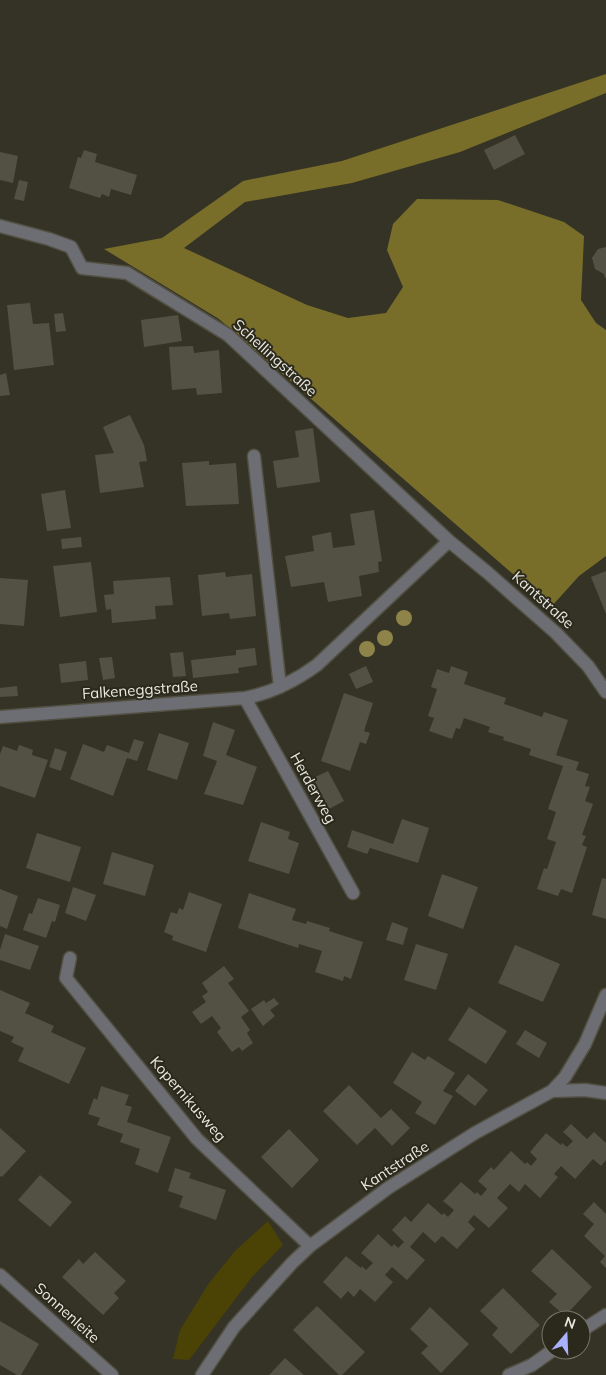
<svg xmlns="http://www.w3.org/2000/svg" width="606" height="1375" viewBox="0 0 606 1375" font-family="Mulish,sans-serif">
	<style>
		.green { fill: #4b4306 }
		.forest { fill: #786e2a }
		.building { fill: #535143 }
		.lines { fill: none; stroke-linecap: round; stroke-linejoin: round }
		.minor-casing { stroke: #525043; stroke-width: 15 }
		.minor { stroke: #6d6e74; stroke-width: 12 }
		.tree { fill: #8e8449 }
		.labels { text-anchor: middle; stroke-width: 4; stroke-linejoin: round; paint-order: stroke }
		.street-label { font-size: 15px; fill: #eae9e0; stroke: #2b291c }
	</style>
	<rect width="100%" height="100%" fill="#353325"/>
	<path class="green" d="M268 1221 283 1245 252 1277 189 1360 173 1359 180 1330 209 1283 235 1251Z"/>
	<path class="forest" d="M606 74V93L460 152 352 183 245 202 184 248 307 305 348 318 386 313 403 287 387 250 393 224 417 199 498 200 564 222 584 236 581 300 596 323 606 330V556L579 576 551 607 219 319 104 249 162 238 243 181 342 161Z"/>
	<path class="building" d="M515 135 525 154 494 170 484 150Z
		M84 150 97 154 95 162 137 175 131 195 111 189 109 197 102 194 100 198 69 188 78 157 81 158Z
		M0 152 18 156 13 183 0 180Z
		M19 180 28 182 24 201 14 199Z
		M606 247V278H605L604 274 595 269 592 258 598 249Z
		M30 303 33 324 49 323 54 365 14 370 7 305Z
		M63 313 66 331 56 332 54 314Z
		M178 315 182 341 144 347 141 320Z
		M193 346 194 353 219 350 222 393 197 395 196 388 172 390 169 347Z
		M6 373 10 395 0 396V375Z
		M130 415 144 445 147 461 139 462 144 487 100 493 95 455 114 453 103 427Z
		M313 428 320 482 277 488 273 461 299 457 295 431Z
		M209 461V465L236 463 239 504 186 506 182 463Z
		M65 490 71 528 47 531 41 494Z
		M374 510 382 561 378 562 379 572 359 576 362 596 328 602 324 582 291 587 285 556 314 551 312 536 331 532 333 548 355 545 350 514Z
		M81 537 82 547 62 549 61 539Z
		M91 562 97 612 60 617 53 566Z
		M606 571V614L591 577Z
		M225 572 226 577 252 574 256 616 230 619 229 613 202 616 198 575Z
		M170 577 173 605 155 606 156 619 112 623 111 609 106 610 104 595 114 594 113 581Z
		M0 578 28 580 24 626 0 624Z
		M255 648 257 665 238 668 239 673 193 678 191 660 236 655V650Z
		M183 652 186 676 173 677 170 653Z
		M112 657 115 678 103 680 99 658Z
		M86 661 88 680 61 683 59 664Z
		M366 666 373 682 356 689 349 674Z
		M451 666 468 672 464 684 506 698 504 704 542 717 544 712 568 720 556 755 579 762 576 770 589 774 585 786 590 787 585 801 593 804 582 835 586 836 582 845 587 847 572 893 561 889 558 896 537 889 544 868 547 869 556 842 547 839 556 812 548 809 563 766 529 755 531 749 503 740 504 737 488 732 490 727 464 718 460 729 456 728 452 739 429 731 434 718 428 716 437 689 431 687 437 669 449 673Z
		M17 686 18 696 0 697V688Z
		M344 693 373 703 364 731 370 733 366 744 360 742 350 771 321 761Z
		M213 722 235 730 226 755 257 767 243 805 204 794 217 761 203 756Z
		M159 733 189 743 177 780 147 770Z
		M134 739 144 742 137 761 127 758 113 796 70 779 83 744 104 752 107 745 129 753Z
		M19 745 33 750 32 755 48 760 35 798 0 786V754L3 746 17 751Z
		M55 748 67 752 61 771 49 767Z
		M328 771 344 801 329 809 313 778Z
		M402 819 429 828 418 863 370 848 367 854 347 847 352 830 393 844Z
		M261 822 290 832 288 839 299 843 289 874 248 861Z
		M37 833 81 847 70 882 26 868Z
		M112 852 154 865 145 896 103 884Z
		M442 874 478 887 463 929 428 916Z
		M602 878 606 879V919L592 915Z
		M73 887 96 895 86 921 65 913Z
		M0 889 18 896 7 929 0 926Z
		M189 892 222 904 206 952 172 940 173 936 164 932 171 912 177 914 179 908 183 910Z
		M249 893 296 909 292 920 306 924 307 921 330 928 329 931 363 942 351 979 344 976 343 981 315 972 322 951 299 944 298 948 238 928Z
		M38 898 60 905 55 922 52 921 46 938 23 930 29 913 32 914Z
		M392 922 408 928 403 945 386 940Z
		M5 934 39 946 30 970 0 960V950Z
		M416 944 448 954 436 990 404 980Z
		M515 945 560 964 543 1002 498 983Z
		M224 966 234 979 228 983 249 1011 241 1017 250 1030 247 1033 253 1043 242 1051 239 1047 232 1052 217 1032 221 1028 212 1016 201 1024 192 1012 206 1002 202 996 208 992 202 983Z
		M0 990 30 1003 25 1013 54 1026 51 1032 86 1048 69 1084 18 1061 24 1048 11 1042 14 1037 0 1031Z
		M274 998 279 1004 270 1010 275 1016 263 1026 251 1009 264 1000 266 1003Z
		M469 1007 507 1031 486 1064 448 1040Z
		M525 1030 547 1043 539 1058 516 1044Z
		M412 1052 425 1060 428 1056 455 1073 443 1091 453 1096 435 1125 415 1113 422 1102 393 1083Z
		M468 1074 488 1090 475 1106 455 1091Z
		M349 1085 381 1118 391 1109 410 1128 392 1146 375 1128 357 1145 323 1111Z
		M101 1086 129 1095 125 1105 132 1107 127 1122 171 1137 158 1173 135 1164 140 1149 120 1142 123 1134 97 1125 100 1118 88 1114 94 1098 97 1100Z
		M571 1124 587 1139 594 1132 606 1143V1160L601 1166 593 1159 575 1179 561 1166 554 1174 558 1177 540 1198 525 1184 519 1192 510 1184 497 1198 508 1208 489 1228 474 1215 468 1222 475 1229 457 1249 442 1236 435 1243 423 1232 410 1247 425 1260 407 1280 392 1267 385 1275 393 1282 375 1302 360 1289 354 1297 348 1291 341 1299 323 1282 346 1256 361 1268 362 1266 366 1270 373 1263 361 1253 378 1234 392 1247 394 1244 398 1248 404 1242 392 1230 405 1216 411 1222 428 1203 442 1215 444 1213 448 1217 454 1210 443 1201 461 1182 475 1194 477 1192 481 1196 487 1189 478 1181 491 1167 494 1170 511 1151 525 1164 527 1162 531 1166 537 1159 530 1152 546 1133 561 1145 562 1143 567 1147 573 1141 563 1132Z
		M0 1128 26 1151 2 1177 0 1176Z
		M289 1129 319 1160 292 1188 261 1157Z
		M175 1168 191 1173 189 1178 226 1190 216 1220 179 1207 183 1196 168 1191Z
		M40 1175 72 1202 50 1227 18 1200Z
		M594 1202 606 1214V1268L600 1262 605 1256 584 1236 594 1224 583 1214Z
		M552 1249 592 1287 565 1316 549 1302 557 1294 531 1271Z
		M95 1252 126 1281 114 1293 119 1298 103 1315 62 1277 79 1259 83 1264Z
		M503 1288 540 1325 511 1354 492 1335 498 1328 480 1311Z
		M317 1306 365 1352 342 1375H339L293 1330Z
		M430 1307 469 1344 441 1373 421 1353 428 1346 410 1329Z
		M0 1321 39 1344 21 1375H17L0 1365Z
		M285 1358 304 1375H269Z"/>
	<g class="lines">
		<g class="minor-casing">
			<path id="minor" d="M0 226 49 239 71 247 82 268 127 273 228 335 449 541 488 573 556 633 588 666 606 692
				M254 456 280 687
				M245 698 353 893
				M0 717 245 698C272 693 295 681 317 665L449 541
				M70 958 66 978 197 1139 310 1246
				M552 1091 585 1090 606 1093
				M0 1275 112 1375
				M581 1331 606 1315
				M202 1375 234 1327 292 1263 310 1246 388 1188 475 1133 552 1091 565 1077 585 1044 606 995
				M509 1375 532 1365 553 1350"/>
		</g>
		<use href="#minor" class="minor"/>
	</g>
	<g class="tree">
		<circle cx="404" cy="618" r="8"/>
		<circle cx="385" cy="638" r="8"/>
		<circle cx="367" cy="649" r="8"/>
	</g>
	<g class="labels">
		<g class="street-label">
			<text transform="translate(275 358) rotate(42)" y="5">Schellingstraße</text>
			<text transform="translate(543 600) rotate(42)" y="5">Kantstraße</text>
			<text transform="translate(140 690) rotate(-4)" y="5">Falkeneggstraße</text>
			<text transform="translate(313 788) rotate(61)" y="5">Herderweg</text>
			<text transform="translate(188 1099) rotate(49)" y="5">Kopernikusweg</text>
			<text transform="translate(395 1166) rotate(-33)" y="5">Kantstraße</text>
			<text transform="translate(67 1313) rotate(42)" y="5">Sonnenleite</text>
		</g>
	</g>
	<g transform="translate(566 1335) rotate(19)"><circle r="24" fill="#2b291c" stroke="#77766a"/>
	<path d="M0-4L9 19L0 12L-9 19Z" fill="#a9b0fc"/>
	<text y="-8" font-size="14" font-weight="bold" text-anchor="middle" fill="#eae9e0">N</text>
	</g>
</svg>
